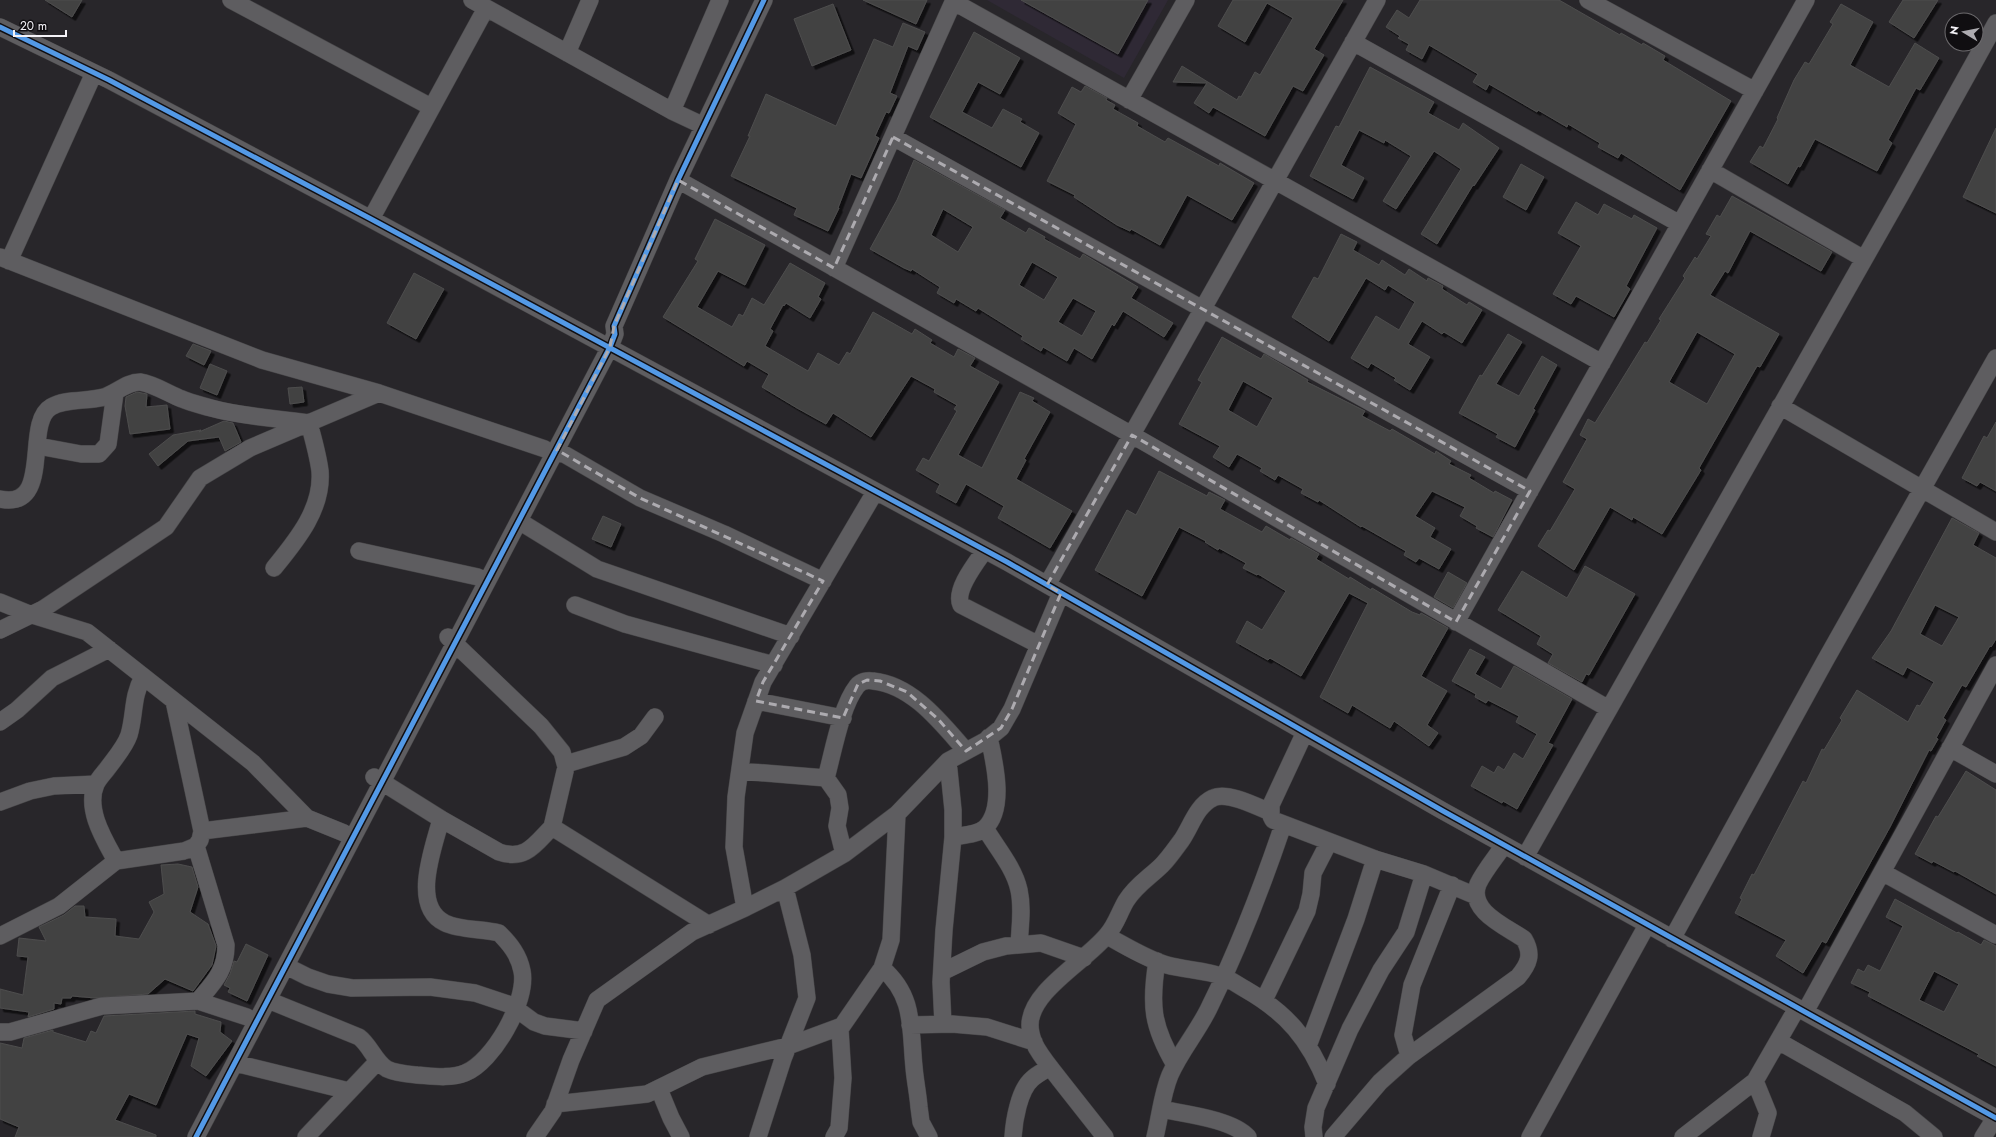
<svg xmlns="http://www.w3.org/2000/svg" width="1996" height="1137" viewBox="0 0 1996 1137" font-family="Jost,sans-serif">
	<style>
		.built { fill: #2f2935 }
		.building { fill: #434243; stroke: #4d4d4d; fill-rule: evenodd; filter: url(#shadow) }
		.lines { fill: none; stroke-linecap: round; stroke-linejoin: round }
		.minor-casing { stroke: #454446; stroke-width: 18 }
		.minor { stroke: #5e5d60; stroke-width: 17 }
		.cycleway-casing { stroke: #100e11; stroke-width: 8 }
		.cycleway { stroke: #5399e6; stroke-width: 5 }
		.marked { fill: none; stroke: #adabb0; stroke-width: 3; stroke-dasharray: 8 5; stroke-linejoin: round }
	</style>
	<defs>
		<filter id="shadow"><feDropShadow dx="3.5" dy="3.5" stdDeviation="0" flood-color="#0009"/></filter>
	</defs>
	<rect width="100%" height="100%" fill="#28262a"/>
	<path class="built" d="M987 0H1168L1124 78Z"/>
	<path class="building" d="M45 0H82L72 17Z
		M863 0H927L916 24Z
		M1021 0H1148L1118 54Z
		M1233 0H1343L1314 49 1324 55 1303 91 1293 86 1265 136 1213 107 1209 113 1194 103 1207 83 1173 82 1182 66 1237 100 1239 96 1241 97 1255 72 1260 75 1293 18 1267 3 1245 42 1218 26Z
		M1420 0H1559L1620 35 1621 33 1642 45 1643 43 1665 56 1663 60 1731 101 1680 190 1621 153 1618 158 1598 147 1600 143 1568 124 1567 127 1538 110 1537 112 1489 84 1486 90 1473 82 1478 74 1429 45 1422 59 1406 50 1409 44 1398 38 1400 36 1386 27 1397 10 1409 18Z
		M1903 0H1938L1914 38 1889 22Z
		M833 4 851 50 812 66 794 19Z
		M1841 4 1873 22 1850 65 1889 87 1915 43 1939 58 1920 90 1916 88 1888 140 1892 143 1877 171 1815 139 1800 167 1798 166 1788 184 1750 162 1760 146 1763 148 1778 119 1777 118 1794 80 1805 62 1809 64 1833 24 1830 22Z
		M903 23 925 32 917 50 908 46 890 93 897 96 889 113 886 112 875 136 879 138 861 178 851 174 838 208H839L828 231 794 215 797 208 731 176 750 136H748L766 94 836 126 874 39 893 47Z
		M974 32 1020 58 1000 94 978 82 962 112 992 128 1003 109 1022 119 1020 122 1039 133 1021 167 930 117Z
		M1370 67 1434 102 1428 113 1459 130 1463 123 1499 148 1474 186 1473 185 1437 244 1421 234 1461 169 1434 151 1396 209 1383 201 1411 156 1385 140 1384 143 1359 130 1341 165 1364 178 1353 199 1310 176 1336 126 1339 127Z
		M1085 86 1107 98 1106 100 1115 105 1113 109 1138 123 1137 126 1165 142 1168 138 1219 166 1220 163 1254 183 1232 220 1187 195 1160 245 1131 229 1130 231 1117 225 1074 197 1075 195 1047 181 1076 124 1058 113 1072 87 1081 92Z
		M1996 128V213L1963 197Z
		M914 160 1005 210 1000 218 1026 233 1029 228 1045 237 1044 239 1080 259 1083 254 1138 287 1131 298 1173 323 1164 337 1123 311 1114 326 1112 324 1092 359 1074 348 1067 361 1043 347 1041 351 1021 339 1023 336 978 308 976 311 956 299 954 303 937 293 940 287 912 269 911 271 904 268 870 249 897 200ZM943 209 973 227 958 252 931 235ZM1032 262 1058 277 1044 300 1019 285ZM1073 298 1096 311 1082 336 1058 322Z
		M1521 164 1544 177 1526 210 1503 197Z
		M1732 196 1832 252 1821 271 1750 231 1728 273 1725 271 1710 295 1779 334 1760 367 1757 366 1699 468 1701 470 1662 534 1633 517 1632 520 1610 507 1574 570 1538 546 1548 530 1550 531 1575 489 1563 482 1587 439 1580 435 1588 419 1595 423 1645 342 1647 343 1661 320 1659 319 1685 278 1683 276 1695 257 1697 259 1711 236 1706 234 1717 215 1720 217ZM1697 332 1735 354 1707 404 1669 382Z
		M1576 202 1598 215 1604 204 1632 219 1634 215 1657 228 1626 286 1630 289 1614 317 1576 296 1571 304 1553 294 1581 246 1558 233Z
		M715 219 765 245 745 285 718 271 697 307 732 327 739 314 743 316 752 298 764 305 790 263 825 283 818 297 821 299 810 318 786 303 784 306 783 305 770 329 773 331 765 346 808 371 818 353 839 365 847 352 850 354 873 312 912 334 915 329 932 340 930 343 954 357 958 349 975 358 970 366 999 382 958 455 982 468 1020 392 1034 398 1032 401 1050 412 1024 459 1026 460 1016 479 1072 511 1050 548 998 518 1004 506 966 484 956 503 936 492 940 484 916 470 923 458 929 461 957 411 954 409 957 405 934 392 935 389 911 376 871 437 833 413 826 424 797 408 762 387 769 374 747 361 744 366 663 317 698 261 695 259Z
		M1341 234 1357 242 1353 250 1379 265 1382 260 1405 275 1409 269 1427 281 1428 278 1443 286 1442 289 1467 305 1469 302 1482 310 1462 343 1444 332 1442 334 1422 321 1408 344 1430 357 1410 390 1394 380 1396 378 1371 363 1368 368 1351 358 1376 316 1399 330 1415 302 1388 285 1385 290 1366 278 1329 341 1292 317 1314 277 1318 279Z
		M414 273 444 289 416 339 387 323Z
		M1508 334 1522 342 1496 384 1519 396 1542 356 1557 365 1533 409 1535 410 1515 447 1496 437 1498 434 1459 413 1480 375 1482 376Z
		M1222 337 1261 359 1264 354 1308 380 1307 382 1365 411 1362 416 1390 431 1392 429 1435 454 1436 451 1451 461 1449 464 1471 475 1469 478 1494 493 1495 491 1512 500 1493 537 1476 528 1477 526 1460 516 1465 507 1432 491 1415 516 1435 528 1430 537 1451 549 1439 569 1419 558 1416 562 1404 555 1406 551 1362 526 1361 527 1319 500 1318 502 1301 493 1303 489 1278 475 1275 480 1260 471 1262 468 1237 454 1229 467 1213 457 1220 446 1179 424 1202 382 1198 380ZM1243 381 1273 398 1257 427 1228 410Z
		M193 344 211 351 204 365 186 356Z
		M210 364 227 371 217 395 200 388Z
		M302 387 304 402 290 404 288 388Z
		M137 392 147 394 146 407 167 405 170 429 130 434 125 406 126 397Z
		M224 421 233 423 241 442 225 451 219 437 188 441 158 466 149 454 173 435 201 430 199 432Z
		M1996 422V491L1980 482 1977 486 1962 478 1984 436 1987 438Z
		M1159 471 1207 496 1209 492 1225 500 1220 509 1262 532 1266 526 1290 540 1291 538 1319 554 1316 559 1349 579 1350 577 1371 590 1372 588 1412 612 1420 615 1421 613 1448 628 1421 676 1447 691 1427 725 1438 733 1429 746 1394 721 1390 728 1352 705 1348 713 1320 697 1368 603 1349 593 1301 676 1270 658 1268 660 1236 642 1247 621 1262 630 1286 591 1258 574 1257 575 1243 568 1246 563 1219 548 1218 550 1205 542 1206 541 1179 527 1142 596 1095 570 1127 510 1136 515Z
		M603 516 621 524 611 547 592 539Z
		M1952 518 1979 533 1973 545 1996 558V639L1991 647 1990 646 1966 687 1962 685 1943 718 1946 720 1936 738 1938 739 1931 751 1929 750 1890 827 1826 943 1822 941 1803 973 1776 956 1786 940 1735 913 1742 899 1740 898 1752 874 1754 875 1803 781 1806 783 1822 749 1824 750 1842 720 1840 718 1857 690 1908 722 1917 705 1920 706 1934 682 1907 667 1903 675 1872 658 1891 631ZM1935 605 1959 617 1942 646 1920 634Z
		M1585 566 1635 594 1589 675 1586 674 1582 682 1548 663 1553 654 1537 644 1541 636 1498 610 1522 571 1567 598Z
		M1448 572 1467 583 1453 608 1434 597Z
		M1470 649 1485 657 1475 674 1501 689 1514 666 1572 699 1548 743 1553 745 1517 809 1503 801 1502 803 1471 786 1482 766 1494 773 1498 766 1504 770 1514 753 1523 759 1537 734 1516 722 1519 716 1488 700 1486 703 1475 697 1476 694 1452 681Z
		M1966 771 1996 790V894L1955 871 1954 872 1933 861 1932 863 1915 854 1936 816 1938 817Z
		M178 864 192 867 198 887 190 912 208 924 216 946 212 965 193 991 165 979 148 994 95 998 72 996 71 998H62L61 1004 54 1003V1009L28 1017 29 1012 0 1008V989L23 995 28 957 17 956 19 938 46 941 39 927 64 915 75 906H84L85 917 116 919 115 936 139 939 154 912 149 902 164 894 161 865Z
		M1895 899 1957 933 1958 932 1981 945 1984 940 1996 946V1066L1977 1056 1979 1054 1868 996 1870 992 1851 983 1858 969 1864 972 1868 965 1880 971 1903 926 1886 917ZM1934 971 1959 984 1944 1012 1919 1000Z
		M246 944 268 955 247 1001 228 992 230 988 224 985 230 974 234 961 237 962Z
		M195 1011V1014L221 1022 220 1032 232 1041 206 1076 191 1066 199 1038 187 1034 156 1105 129 1094 115 1120 156 1135V1137H15L19 1127 0 1119V1043L22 1048 24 1038 53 1030V1032L86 1042 91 1031 96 1033 104 1016Z"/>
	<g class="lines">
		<g class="minor-casing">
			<path id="minor" d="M231 0 431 107
				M472 0 672 111 704 126
				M1588 0 1755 91
				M954 2 1602 363
				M0 27 109 80 371 219 1007 562 1443 811 1996 1118
				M1353 42 1680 224
				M567 53 590 0
				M1129 100 1186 0
				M672 111 720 0
				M893 137 1530 491
				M1710 170 1864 259
				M678 180 1132 435 1609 709
				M371 219 486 8
				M0 257 262 360 379 393
				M9 261 94 73
				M834 268 954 0
				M1780 406 1996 532
				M38 446 81 454H99L108 444 115 393
				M557 450 640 498 724 534 823 581
				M0 499C54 510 23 423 51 407 66 398 87 402 104 397 116 393 127 382 140 382 154 384 169 394 182 399 191 403 201 405 211 408 243 417 277 418 309 423 313 438 318 455 320 471 323 509 296 541 274 568
				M519 521 597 569 791 636
				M985 550C976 563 954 590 961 605L1039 645
				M359 551 478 577
				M1047 585 1377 0
				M0 602 32 615 87 632 253 763 307 818 344 833
				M575 605 625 624 774 665
				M1456 622 1806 0
				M0 630 43 609 166 527 200 478 250 448 379 393 545 449
				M448 637 541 726 562 752 566 767 552 827
				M756 701 843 718
				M0 722 17 710 52 678 109 649
				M1305 732 1271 805V816L1273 820 1375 859 1424 874 1476 896
				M1950 748 1996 774
				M566 764 624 747 641 736 655 717
				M740 771 826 778 838 795 840 808 837 826 844 854
				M374 777 441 819 499 852C526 861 535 844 552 827L709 925
				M826 778C833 753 841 706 857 686 861 681 868 680 873 681 913 685 942 724 966 751
				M0 802 30 791 54 786 96 784
				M985 828C996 847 1014 867 1019 890 1023 908 1020 927 1019 945
				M202 831 307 818
				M953 837C963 835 977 835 985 828 1006 808 994 761 989 737
				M196 846 226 945C226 971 214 982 198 1001
				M1525 857 1900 196 1996 23
				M116 861C104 839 85 809 96 784 99 778 104 773 107 769 115 758 125 747 129 735 135 715 132 696 143 677
				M1882 872 1996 935
				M745 908 734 847 736 797 745 733 763 682 875 492
				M0 936 59 906 116 861 184 851 196 846 200 840 202 831 174 701
				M1107 936C1126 946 1146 959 1167 965 1185 970 1206 970 1224 977 1231 980 1238 985 1245 989 1287 1013 1309 1039 1327 1084
				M1672 939 1825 661 1996 358
				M1157 961C1150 1005 1152 1026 1175 1065
				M286 966 308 977 328 984 352 988 430 987 475 993 511 1005 534 1022 545 1026 584 1031
				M882 968C915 996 910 1028 914 1067 915 1080 918 1094 919 1107L921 1122 929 1137
				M942 972 983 952 1006 946 1041 943 1084 958
				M268 1000 359 1037C370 1045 375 1062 387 1069 395 1073 407 1074 417 1075 432 1076 450 1079 465 1073 493 1062 528 1001 522 971 519 955 510 944 499 933 483 929 459 930 445 923 410 906 434 847 441 819
				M1264 1000 1307 911 1311 894 1313 873 1329 842
				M1805 1012 1996 665
				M943 1024 941 982 944 930 953 837V810L948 761
				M910 1025 952 1024 987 1027 1034 1042
				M0 1032H10L102 1006 198 1001 247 1017
				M1778 1041 1905 1113 1934 1137
				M1308 1046 1356 919 1375 859
				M1409 1056 1403 1035 1412 985 1452 885
				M235 1063 349 1091
				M659 1089 671 1118 681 1137
				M555 1104 647 1094 702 1067 788 1046 842 1026
				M1161 1109C1185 1114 1232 1119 1248 1137
				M196 1137 610 347 615 334 614 326 678 180 764 0
				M306 1137 378 1061
				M535 1137 553 1111 571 1060 597 1000 692 932 745 908 785 888 844 854 897 814
				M758 1137 783 1059 807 998 802 955 785 888
				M834 1137 839 1128 843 1078 840 1029 882 968 891 940 897 814 948 761 985 741 1001 728 1012 709 1061 593
				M1013 1137C1014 1121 1019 1090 1032 1079 1037 1074 1044 1071 1050 1067
				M1105 1137C1090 1118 1075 1099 1060 1080 1051 1068 1040 1056 1034 1043 1032 1038 1030 1030 1030 1025 1030 991 1086 961 1107 935 1116 925 1119 913 1126 901 1136 885 1150 877 1162 865 1169 858 1175 849 1181 841 1191 827 1196 806 1213 798 1227 791 1256 806 1270 812
				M1155 1137C1160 1117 1162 1094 1170 1075 1181 1050 1199 1030 1210 1006 1239 947 1262 887 1283 825
				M1314 1137 1313 1127 1316 1108 1350 1029 1381 970 1406 932 1424 874
				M1333 1137 1380 1082 1409 1056 1518 977C1529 964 1533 954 1524 939 1507 927 1467 911 1478 884 1484 871 1496 857 1504 845
				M1530 1137 1647 925
				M1683 1137 1755 1081
				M1761 1137 1768 1113 1755 1081 1797 1008
				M1983 1137 1995 1118"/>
		</g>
		<use href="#minor" class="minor"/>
		<g class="cycleway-casing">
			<path id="cycleway" d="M0 27 109 80 371 219 1007 562 1443 811 1996 1118
				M196 1137 610 347 615 334 614 326 678 180 764 0"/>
		</g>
		<use href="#cycleway" class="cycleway"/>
	</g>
	<path class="marked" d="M893 137 1530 491 1456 622 1132 435 1047 585 1061 593 1012 709 1001 728 966 751 938 719 907 692 880 681 867 680 858 684 843 718 756 701 763 682 823 581 640 498 557 450 610 347 614 326 678 180 834 268Z"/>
	<g transform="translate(1964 32) rotate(280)"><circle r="19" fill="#100e11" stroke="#6c6a6d"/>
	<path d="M0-3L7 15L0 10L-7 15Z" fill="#adabb0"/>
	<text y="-6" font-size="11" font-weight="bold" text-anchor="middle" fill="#f5f3f8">N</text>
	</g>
	<path d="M14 30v6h52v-6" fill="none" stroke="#f5f3f8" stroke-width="2"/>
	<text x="20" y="30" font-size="12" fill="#f5f3f8" stroke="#100e11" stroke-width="3" paint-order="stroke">20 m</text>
</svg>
